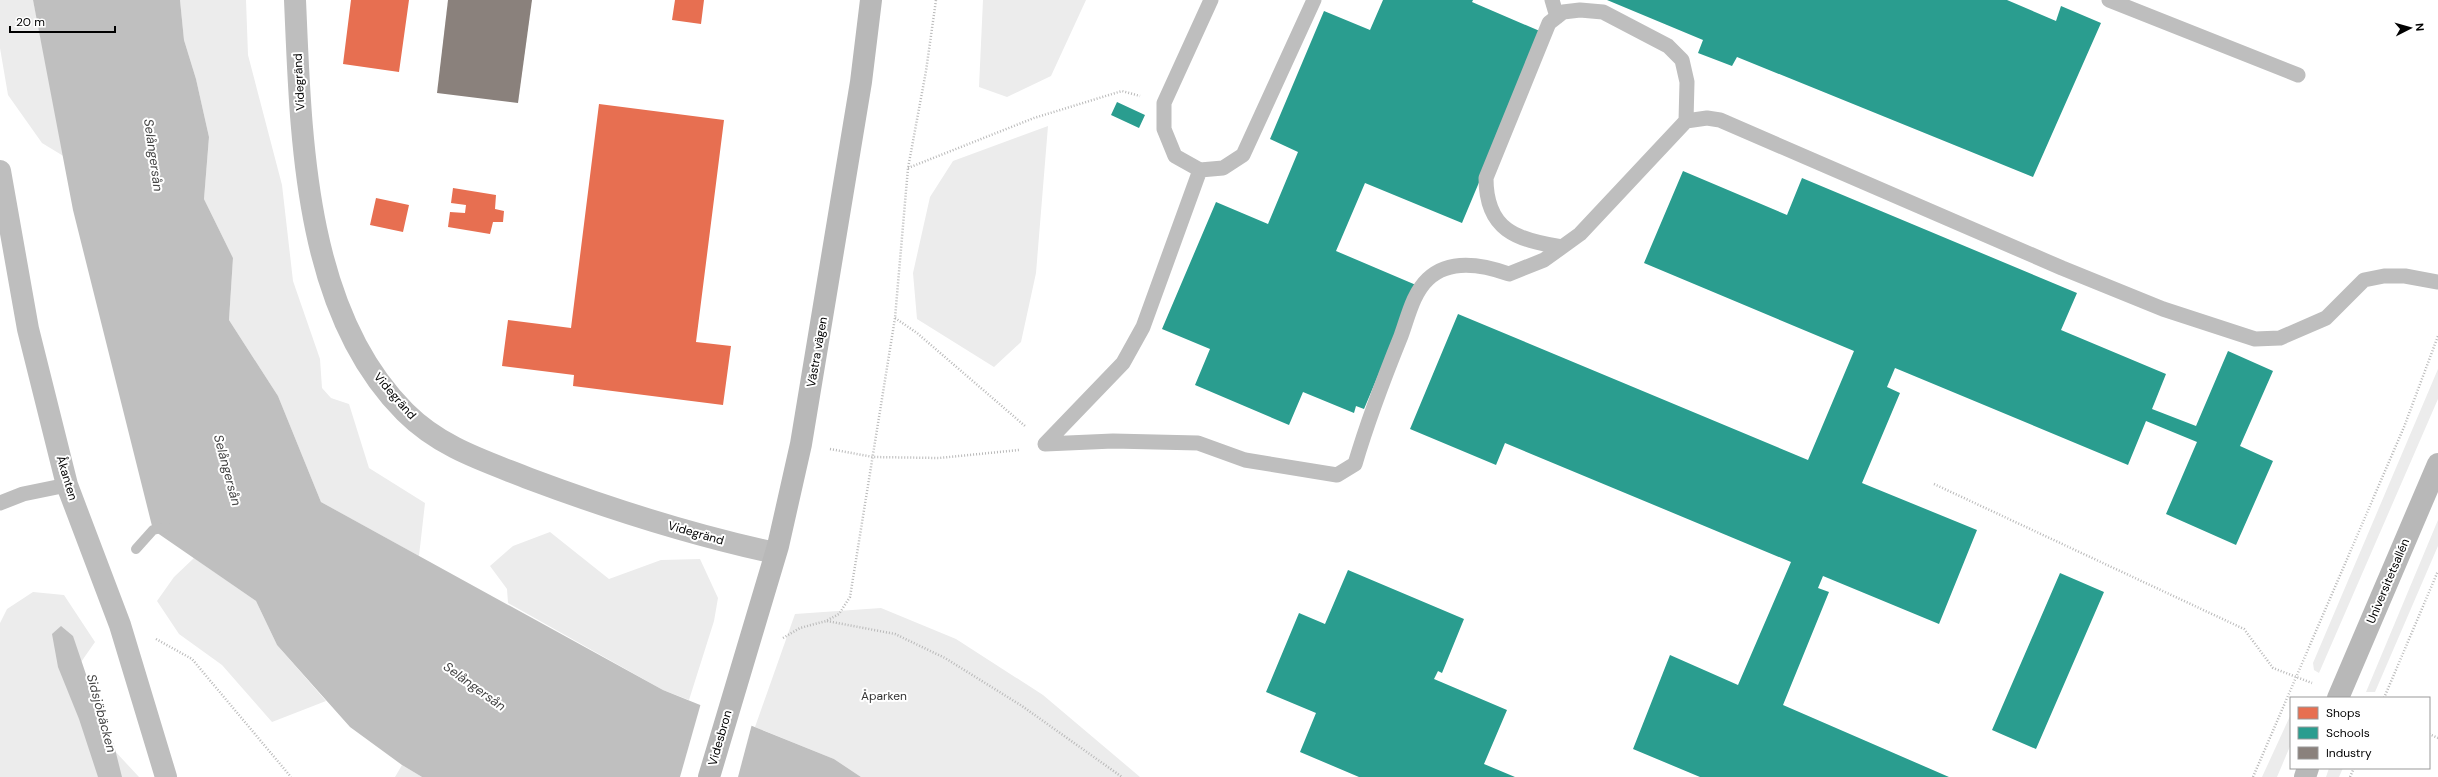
<svg xmlns="http://www.w3.org/2000/svg" width="2438" height="777" viewBox="0 0 2438 777" font-family="'DM Sans',sans-serif">
	<style>
		.green { fill: #ececec }
		.water { fill: #bfbfbf }
		.pier { fill: #fff }
		.shops { fill: #e76f51 }
		.schools { fill: #2a9d8f }
		.industry { fill: #8a817c }
		.lines { fill: none; stroke-linecap: round; stroke-linejoin: round }
		.stream { stroke: #bfbfbf; stroke-width: 10 }
		.path { stroke: #b9b9b9; stroke-width: 2.5; stroke-dasharray: 1 2; stroke-linecap: butt }
		.lane { stroke: #bebebe; stroke-width: 15 }
		.street { stroke: #bebebe; stroke-width: 22 }
		.secondary { stroke: #b8b8b8; stroke-width: 22 }
		.labels { text-anchor: middle; stroke-width: 4; stroke-linejoin: round; paint-order: stroke }
		.street-label { font-size: 12px; fill: #000; stroke: #fff }
		.park-label { font-size: 12px; fill: #333; stroke: #fff }
		.water-label { font-size: 13px; font-style: italic; fill: #444; stroke: #fff }
	</style>
	<rect width="100%" height="100%" fill="#fff"/>
	<path class="green" d="M0 0H33L65 157 42 143 8 95 0 48Z
		M180 0H246L248 55 282 185 293 281 320 359 322 388 331 398 349 404 369 468 425 503 419 556 321 502 278 396 229 320 233 258 204 199 209 137 196 79 184 40Z
		M983 0H1086L1051 76 1007 97 979 87Z
		M1048 126 1036 273 1021 342 994 367 917 319 913 273 930 197 953 161Z
		M2438 369V399L2319 673 2314 670 2313 663Z
		M2438 520V546L2375 692H2366Z
		M550 532 609 579 661 560 700 559 718 598 714 621 689 700 663 690 508 603 507 589 490 566 513 546Z
		M194 558 256 601 277 645 326 701 272 722 222 665 179 634 157 601 174 577Z
		M33 592 64 595 95 642 72 675 87 721 139 777H0V623L7 609Z
		M881 608 956 639 1043 695 1140 777H861L834 759 755 727 795 614Z
		M2291 714V744L2277 777H2262Z
		M402 765 422 777H395Z
		M2329 768H2343L2339 777H2326Z"/>
	<path class="water" d="M33 0H180L184 40 196 79 209 137 204 199 233 258 229 320 278 396 321 502 663 690 834 759 861 777H422L402 765 350 727 277 645 256 601 153 530 73 210Z
		M61 626 73 636 95 701 114 745 122 777H98L79 719 58 667 52 634Z"/>
	<path class="pier" d="M701 703 752 724 738 777H680Z"/>
	<path class="shops" d="M351 0H409L399 72 343 64Z
		M675 0H704L701 24 672 20Z
		M599 104 724 120 696 342 731 346 723 405 573 386 574 375 502 366 508 320 571 328Z
		M453 188 496 195 495 209 504 211 503 222H493L490 234 448 227 450 212 465 213 466 205 451 203Z
		M376 198 409 205 403 232 370 225Z"/>
	<path class="schools" d="M1383 0H1473L1472 2 1542 32 1462 223 1365 183 1336 251 1416 285 1364 409 1356 406 1354 413 1303 392 1289 425 1195 385 1210 349 1162 329 1216 202 1268 224 1298 152 1270 139 1324 11 1370 30Z
		M1607 0H2007L2056 21 2061 6 2101 23 2033 177 1737 57 1732 66 1698 53 1703 40Z
		M1117 102 1145 115 1139 128 1111 115Z
		M1683 171 1787 215 1802 178 2077 293 2061 330 2166 374 2152 409 2196 426 2228 351 2273 371 2240 446 2273 461 2236 545 2166 514 2197 442 2146 421 2128 465 1895 368 1887 387 1900 393 1862 483 1977 530 1939 624 1823 576 1818 588 1829 592 1783 705 1949 777H1700L1633 749 1670 655 1738 685 1791 562 1505 443 1496 465 1410 429 1458 314 1808 460 1854 351 1644 263Z
		M1348 570 1464 619 1442 673 1438 671 1434 679 1507 710 1484 764 1515 777H1359L1300 752 1316 713 1266 692 1299 613 1325 624Z
		M2060 573 2104 592 2036 749 1992 730Z"/>
	<path class="industry" d="M448 0H532L518 103 437 93Z"/>
	<g class="lines">
		<path class="stream" d="M136 549 153 530 166 527"/>
		<path class="path" d="M908 168 1034 118 1122 91 1140 96
			M895 318 917 333 1025 426
			M830 449 873 457 939 458 1019 450
			M1934 484 2244 629 2273 668 2312 683
			M827 621 895 634 945 658 1022 706 1122 777
			M783 638 800 628 826 621 839 614 850 597 895 318 908 168 926 71 936 0
			M156 639 192 659 291 777
			M2384 698 2438 571
			M2429 734 2438 738
			M2253 777 2404 427 2438 336
			M2350 777 2354 768"/>
		<path class="lane" d="M1211 0 1164 103V129L1175 156 1200 170 1223 168 1243 155 1314 0
			M1552 0 1557 17
			M2109 0 2298 75
			M1686 121 1707 118 1720 120 2062 268 2163 309 2255 339 2280 338 2326 318 2364 280 2384 276H2405L2438 282
			M1045 444 1113 441 1198 443 1245 460 1337 475 1355 464C1368 420 1384 378 1401 336 1408 317 1413 293 1428 279 1450 258 1484 265 1509 274L1544 260 1580 234 1686 121 1687 82 1682 60 1668 46 1603 12 1580 10 1563 12 1549 23 1486 178C1486 230 1516 240 1562 247
			M1045 444 1123 363 1143 327 1200 170
			M0 503 23 494 67 485"/>
		<path class="street" d="M295 0C301 135 303 310 405 412 441 448 485 461 530 479 610 509 692 535 775 553
			M0 171 28 329 67 485 120 625 166 777"/>
		<path class="secondary" d="M2338 698 2438 464
			M709 777 778 546 801 444 861 82 871 0
			M2305 777 2308 768"/>
	</g>
	<g class="labels">
		<g class="street-label">
			<text transform="translate(299 82) rotate(-93)" y="4">Videgränd</text>
			<text transform="translate(817 352) rotate(-80)" y="4">Västra vägen</text>
			<text transform="translate(395 396) rotate(49)" y="4">Videgränd</text>
			<text transform="translate(67 478) rotate(73)" y="4">Åkanten</text>
			<text transform="translate(696 533) rotate(16)" y="4">Videgränd</text>
			<text transform="translate(2388 581) rotate(-67)" y="4">Universitetsallén</text>
			<text transform="translate(720 738) rotate(-74)" y="4">Videsbron</text>
		</g>
		<g class="park-label">
			<text x="884" y="700">Åparken</text>
		</g>
		<g class="water-label">
			<text transform="translate(154 155) rotate(82)" y="5">Selångersån</text>
			<text transform="translate(228 470) rotate(75)" y="5">Selångersån</text>
			<text transform="translate(475 686) rotate(36)" y="5">Selångersån</text>
			<text transform="translate(102 713) rotate(75)" y="5">Sidsjöbäcken</text>
		</g>
	</g>
	<rect x="2290" y="697" width="140" height="72" fill="#ffffff" stroke="#999999"/>
	<rect x="2298" y="707" width="20" height="12" fill="#e76f51" stroke="#999999"/>
	<text x="2326" y="717" font-size="12" fill="#000000">Shops</text>
	<rect x="2298" y="727" width="20" height="12" fill="#2a9d8f" stroke="#999999"/>
	<text x="2326" y="737" font-size="12" fill="#000000">Schools</text>
	<rect x="2298" y="747" width="20" height="12" fill="#8a817c" stroke="#999999"/>
	<text x="2326" y="757" font-size="12" fill="#000000">Industry</text>
	<g transform="translate(2410 28) rotate(84)" stroke="#ffffff" stroke-width="3" paint-order="stroke">
	<path d="M0-3L7 15L0 10L-7 15Z" fill="#000000"/>
	<text y="-6" font-size="11" font-weight="bold" text-anchor="middle" fill="#000000">N</text>
	</g>
	<path d="M10 26v6h105v-6" fill="none" stroke="#000000" stroke-width="2"/>
	<text x="16" y="26" font-size="12" fill="#000000" stroke="#ffffff" stroke-width="3" paint-order="stroke">20 m</text>
</svg>
